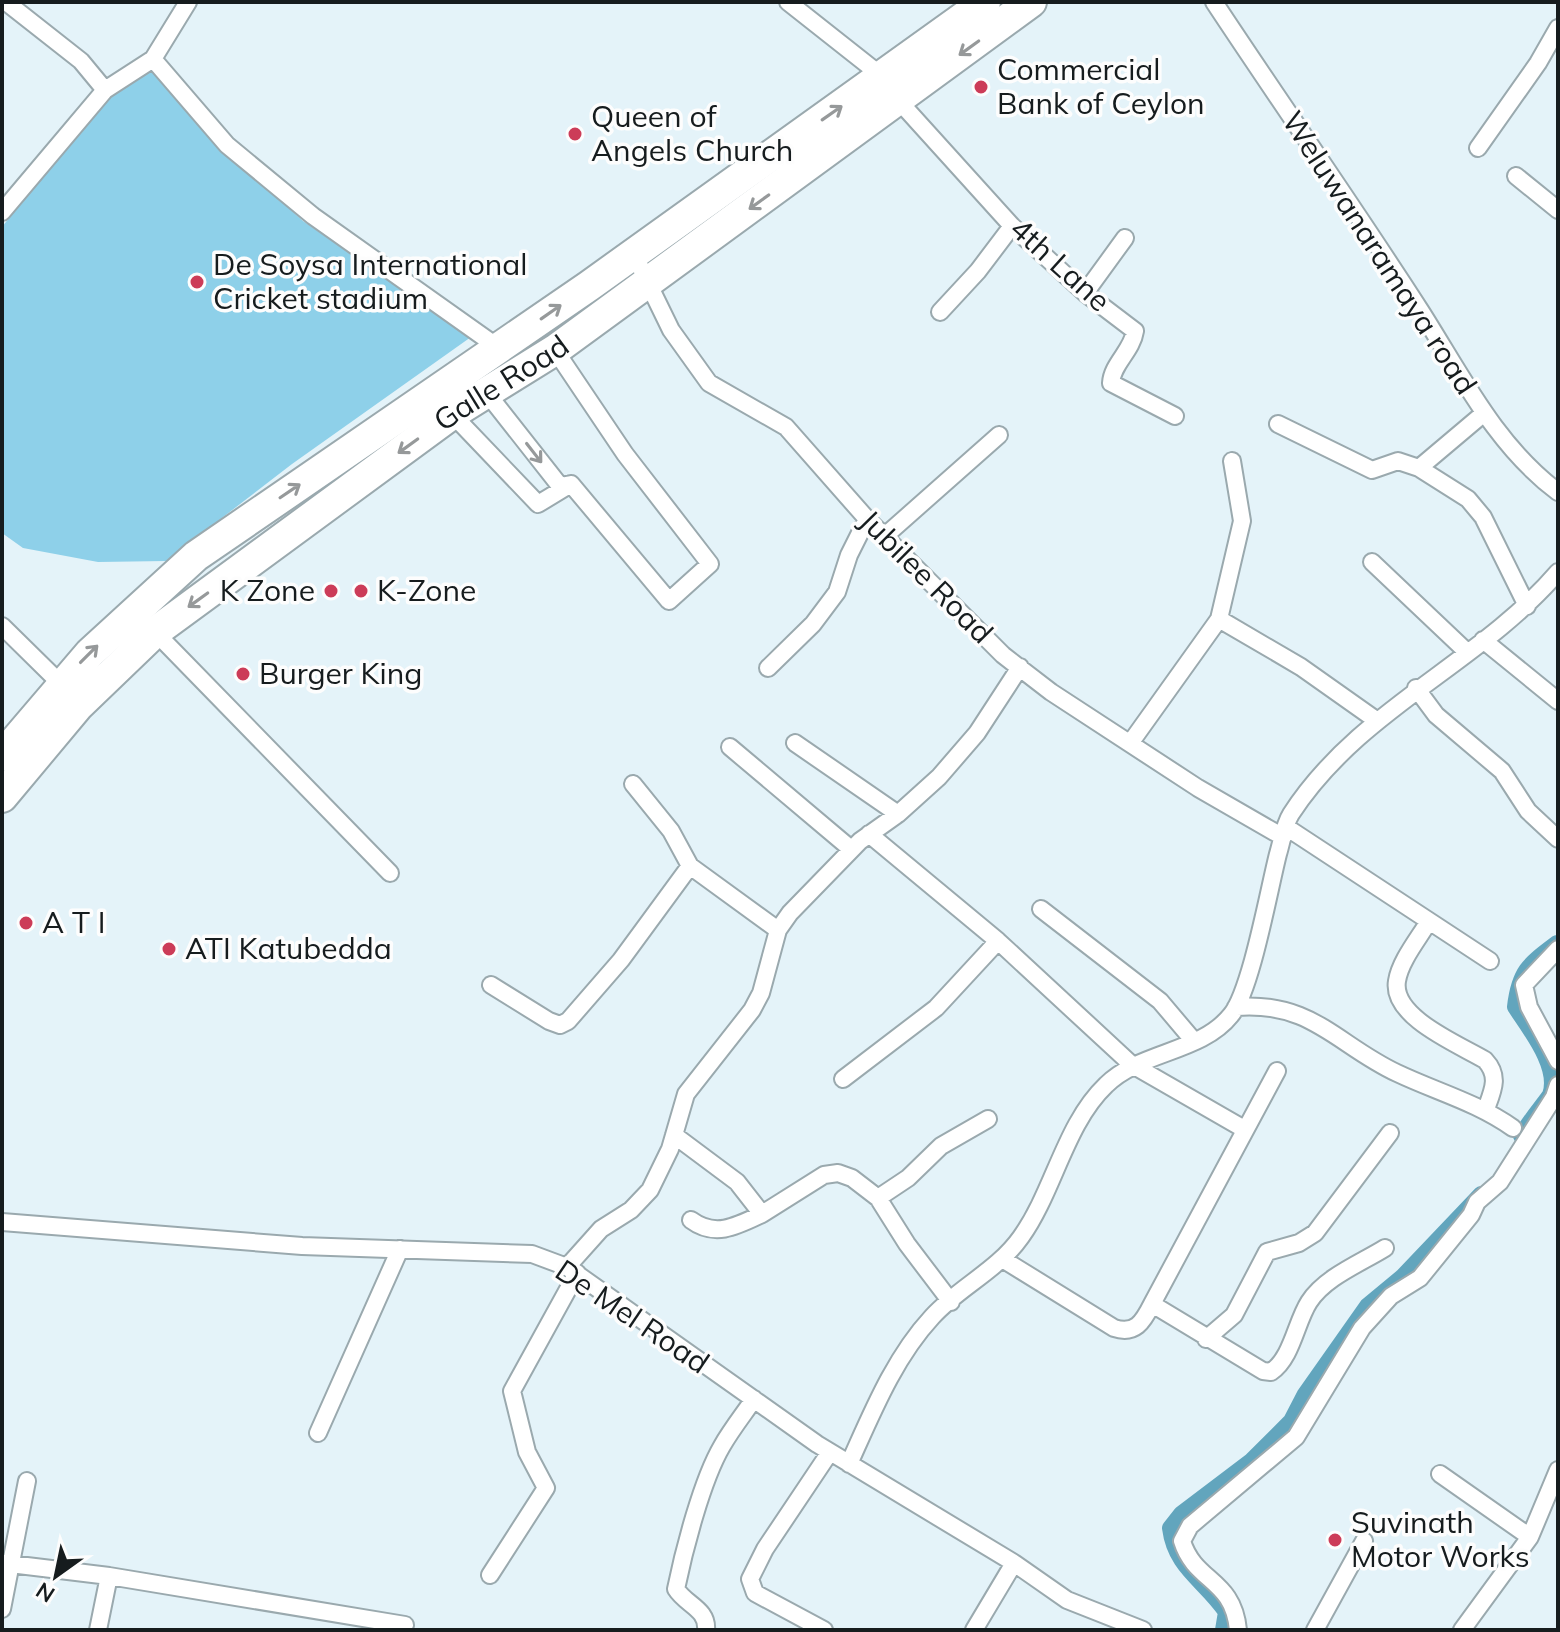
<svg xmlns="http://www.w3.org/2000/svg" width="1560" height="1632" viewBox="0 0 1560 1632" font-family="Mulish,sans-serif">
	<style>
		.green { fill: #8ed0e9 }
		.lines { fill: none; stroke-linecap: round; stroke-linejoin: round }
		.canal { stroke: #62a5bd; stroke-width: 16 }
		.street-casing { stroke: #9aa9ae; stroke-width: 20 }
		.highway-casing { stroke: #9aa9ae; stroke-width: 34 }
		.street { stroke: #fff; stroke-width: 16 }
		.highway { stroke: #fff; stroke-width: 30 }
		.oneway { stroke: #96999a }
		.poi-dot { fill: #cc3c58; stroke: #fdfdfd; stroke-width: 3 }
		.labels { text-anchor: middle; stroke-width: 7; stroke-linejoin: round; paint-order: stroke }
		.poi-label { font-size: 30px; fill: #161c1e; stroke: #fdfdfd; text-anchor: start }
		.street-label { font-size: 30px; fill: #161c1e; stroke: #fdfdfd }
	</style>
	<rect width="100%" height="100%" fill="#e4f3f9"/>
	<path class="green" d="M152 65 222 147 303 221 471 337 292 464 166 561 98 562 23 548 2 533V227L101 101Z"/>
	<g class="lines">
		<path class="canal" d="M1521 1136C1529 1121 1540 1109 1550 1095 1560 1067 1530 1030 1515 1007 1519 971 1529 964 1557 943
			M1223 1630 1226 1612C1204 1580 1175 1568 1170 1528L1181 1514 1251 1461 1291 1421 1305 1394 1367 1306 1402 1277 1481 1194"/>
		<g class="street-casing">
			<path id="street" d="M6 2 81 61 105 90
				M788 2 883 77
				M1214 2C1282 105 1353 206 1420 310 1461 374 1495 445 1558 492
				M153 59 227 145 313 216 499 348
				M898 100 1012 226 1085 293 1135 331C1132 351 1112 364 1111 383L1175 416
				M1478 148 1538 63 1558 28
				M1516 176 1558 210
				M2 212 105 90 153 59 188 2
				M634 254 671 330 709 383 786 427 867 519 1003 655 1051 692 1198 788 1283 837
				M1085 293 1125 238
				M940 312 978 271 1012 226
				M555 350 625 454 710 564 669 601 571 484
				M452 414 538 504 571 484 560 486 486 392
				M1278 424 1372 470 1398 461 1419 468 1468 499 1483 517 1527 606
				M1232 461 1242 521 1219 619 1301 667 1376 720
				M1419 468 1483 414
				M886 535 999 435
				M1372 562 1467 652
				M2 626 61 684
				M155 632 390 873
				M1483 640 1558 701
				M768 668 813 624 837 592 849 555 867 519
				M1416 688 1436 715 1502 771 1528 811 1558 839
				M1131 742 1219 619
				M795 743 898 814
				M730 747 851 849
				M633 784 671 831 690 866
				M1286 827 1490 961
				M869 834 998 941 1131 1064 1244 1129
				M1041 909 1160 1001 1193 1040
				M1429 921C1419 938 1400 961 1397 981 1391 1017 1458 1044 1485 1060 1500 1076 1493 1090 1486 1109
				M1558 949 1524 985 1529 1007 1558 1061
				M491 985 549 1021 560 1025 568 1021 621 960 690 866 778 930
				M1236 1007C1312 1001 1337 1045 1397 1073 1437 1092 1476 1102 1513 1128
				M843 1079 936 1008 998 941
				M674 1135 737 1182 762 1214 824 1175 838 1173 852 1178 878 1198 907 1244 951 1302
				M878 1198 908 1178 941 1146 988 1119
				M691 1220C715 1238 737 1226 762 1214
				M2 1222 302 1246 532 1254 567 1267 817 1444 1014 1563 1067 1600 1143 1630
				M1004 1260 1114 1328C1135 1335 1143 1322 1152 1304L1277 1071
				M567 1267 601 1229 631 1210 650 1190 670 1149 686 1094 752 1010 761 993 778 930 790 913 860 841 898 814 939 777 977 733 1020 667
				M1152 1304 1263 1371 1271 1372C1292 1358 1296 1322 1309 1302 1325 1277 1361 1263 1385 1248
				M1206 1339 1234 1315 1267 1252 1299 1243 1315 1233 1390 1133
				M318 1433 400 1249
				M849 1464C872 1413 894 1358 932 1317 959 1287 997 1271 1021 1237 1054 1191 1065 1124 1106 1085 1140 1051 1201 1053 1231 1015 1251 991 1269 889 1278 854 1282 841 1284 825 1291 814 1359 709 1479 664 1558 572
				M1440 1474 1530 1537
				M2 1563 109 1576 405 1625
				M490 1575 546 1488 527 1452 512 1391 577 1273
				M2 1609 27 1481
				M98 1630 109 1576
				M706 1630C708 1609 686 1605 676 1589 684 1550 702 1480 722 1446 731 1430 743 1415 754 1399
				M824 1630 755 1593 750 1579 765 1549 830 1452
				M974 1630 1014 1563
				M1238 1630C1233 1578 1195 1583 1182 1541L1190 1526 1296 1437 1362 1328 1391 1296 1420 1278 1471 1215 1477 1202 1500 1182 1554 1097 1558 1085
				M1315 1630 1364 1541
				M1462 1630 1530 1537 1558 1470"/>
		</g>
		<g class="highway-casing">
			<g id="highway">
				<path d="M2 756 90 653 196 556 589 286 985 2"/>
				<path id="s1" d="M2 797 78 706 155 632 452 414 555 350 1031 2"/>
			</g>
		</g>
		<use href="#street" class="street"/>
		<use href="#highway" class="highway"/>
	</g>
	<defs><path id="oneway-shaft" d="M-6 0H5M1.5-3L5.5 0L1.5 3" fill="none" stroke-width="1.6" stroke-linecap="round" stroke-linejoin="round" transform="scale(2)"/></defs>
	<g class="oneway">
		<use href="#oneway-shaft" transform="translate(969 48) rotate(144)"/>
		<use href="#oneway-shaft" transform="translate(832 113) rotate(-35)"/>
		<use href="#oneway-shaft" transform="translate(759 202) rotate(144)"/>
		<use href="#oneway-shaft" transform="translate(551 312) rotate(-35)"/>
		<use href="#oneway-shaft" transform="translate(408 446) rotate(144)"/>
		<use href="#oneway-shaft" transform="translate(534 453) rotate(52)"/>
		<use href="#oneway-shaft" transform="translate(290 491) rotate(-34)"/>
		<use href="#oneway-shaft" transform="translate(198 600) rotate(144)"/>
		<use href="#oneway-shaft" transform="translate(89 654) rotate(-45)"/>
	</g>
	<g class="poi-dot">
		<circle cx="981" cy="87" r="8"/>
		<circle cx="575" cy="134" r="8"/>
		<circle cx="197" cy="282" r="8"/>
		<circle cx="331" cy="591" r="8"/>
		<circle cx="361" cy="591" r="8"/>
		<circle cx="243" cy="674" r="8"/>
		<circle cx="26" cy="923" r="8"/>
		<circle cx="169" cy="949" r="8"/>
		<circle cx="1335" cy="1540" r="8"/>
	</g>
	<g class="labels">
		<g class="poi-label">
			<text x="997" y="80">Commercial<tspan x="997" dy="34">Bank of Ceylon</tspan></text>
			<text x="591" y="127">Queen of<tspan x="591" dy="34">Angels Church</tspan></text>
			<text x="213" y="275">De Soysa International<tspan x="213" dy="34">Cricket stadium</tspan></text>
			<text x="315" y="601" text-anchor="end">K Zone</text>
			<text x="377" y="601">K-Zone</text>
			<text x="259" y="684">Burger King</text>
			<text x="42" y="933">A T I</text>
			<text x="185" y="959">ATI Katubedda</text>
			<text x="1351" y="1533">Suvinath<tspan x="1351" dy="34">Motor Works</tspan></text>
		</g>
		<g class="street-label">
			<text transform="translate(1379 253) rotate(57)" y="10">Weluwanaramaya road</text>
			<text transform="translate(1060 265) rotate(42)" y="10">4th Lane</text>
			<text dy="10" stroke="none"><textPath href="#s1" startOffset="652">Galle Road</textPath></text>
			<text transform="translate(926 577) rotate(45)" y="10">Jubilee Road</text>
			<text transform="translate(632 1317) rotate(34)" y="10">De Mel Road</text>
		</g>
	</g>
	<rect width="1560" height="1632" fill="none" stroke="#161c1e" stroke-width="8"/>
	<g transform="translate(56 1576) rotate(213)" stroke="#fdfdfd" stroke-width="6" paint-order="stroke">
	<path d="M0-6L14 30L0 20L-14 30Z" fill="#161c1e"/>
	<text y="-12" font-size="22" font-weight="bold" text-anchor="middle" fill="#161c1e">N</text>
	</g>
</svg>
